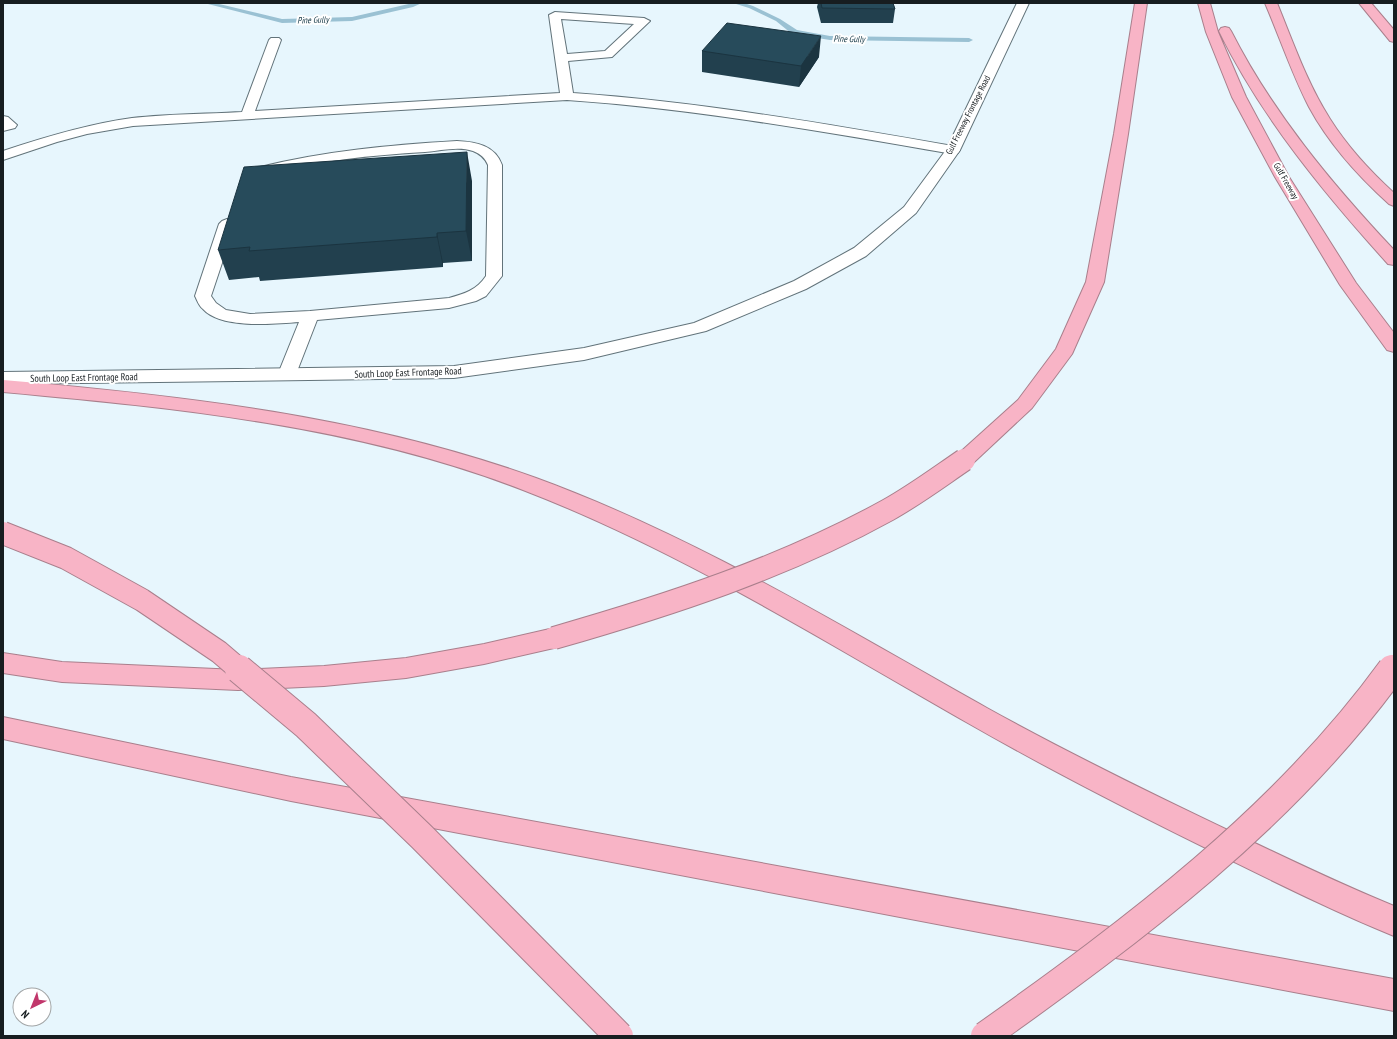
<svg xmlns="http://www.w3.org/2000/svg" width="1397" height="1039" viewBox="0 0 1397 1039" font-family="'PT Sans Narrow',sans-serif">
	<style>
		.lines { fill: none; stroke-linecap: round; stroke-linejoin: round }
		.stream { fill: #9ac1d3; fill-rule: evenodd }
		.lane-casing { stroke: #62737a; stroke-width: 2 }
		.secondary-casing { stroke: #62737a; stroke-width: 2 }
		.highway-casing { stroke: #a97f8c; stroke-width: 2 }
		.lane { fill: #fff; fill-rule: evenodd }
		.secondary { fill: #fff; fill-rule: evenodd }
		.highway { fill: #f8b4c6; fill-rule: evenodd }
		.highway-bridge-far1-casing { stroke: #a97f8c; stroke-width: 24; stroke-linecap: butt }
		.highway-bridge-casing { stroke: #a97f8c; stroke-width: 30; stroke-linecap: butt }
		.highway-bridge-far1 { stroke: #f8b4c6; stroke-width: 22 }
		.highway-bridge { stroke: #f8b4c6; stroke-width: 28 }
		.wall { fill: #22404e }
		.shaded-wall { fill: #1b3440 }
		.building { fill: #274b5b; stroke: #1b3440 }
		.labels { text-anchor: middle; stroke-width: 4; stroke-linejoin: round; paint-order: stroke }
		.far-water-label { font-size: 9px; font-style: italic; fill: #123543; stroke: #fff }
		.far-street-label { font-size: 9px; fill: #171d20; stroke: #fff }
		.street-label { font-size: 10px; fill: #171d20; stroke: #fff }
	</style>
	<rect width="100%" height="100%" fill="#e7f6fd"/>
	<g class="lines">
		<path class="stream" d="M204 3H215L282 19 352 17 413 3H422L413 7 352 21 282 23Z
			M733 3H744L753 6 780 19 797 30 830 36 969 38 973 40 969 42 830 40 792 34 776 21 749 8Z"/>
		<g class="lane-casing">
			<path id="lane" d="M555 12 644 18 650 21 612 57 568 61 573 93C701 102 827 124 953 146L958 147 960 150 958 153 953 154C825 132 697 109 567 100L133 126 87 134 57 142 3 160V151C45 137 88 124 132 118 168 114 206 114 242 112L269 40 271 38H279L281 40 255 111 560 93 549 15ZM561 19 634 24 605 51 567 54Z
				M3 116 8 117 17 125 15 128 3 131Z
				M457 141C476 142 495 145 502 165V276L486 296 476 301 449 308 317 320 296 374 293 378 287 380 281 378 278 374 299 322C274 324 221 329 203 309 199 306 197 300 195 296L219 224 222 221 227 219 232 221 235 224 211 296 216 303 226 310 250 314 310 311 449 298C464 294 477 290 486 276L488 165C485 158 481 154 473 151 458 146 440 151 425 152 371 155 318 161 265 174L260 173 258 170 260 167C325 151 390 145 457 141Z"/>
		</g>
		<g class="secondary-casing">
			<path id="secondary" d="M1017 3H1029L960 150 916 213 866 256 806 289 706 331 584 360 454 378 3 384V372L454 366 584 348 694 323 794 281 854 248 904 207 946 150Z"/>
		</g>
		<g class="highway-casing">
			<path id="highway" d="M1135 3H1147L1128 134 1104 282 1072 354 1032 408 971 465 964 467 957 465 954 460 957 455 1018 400 1056 349 1086 282 1114 134Z
				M1198 3H1210L1218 32 1246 97 1289 177 1356 283 1394 333V352L1387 350 1340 285 1275 177 1232 97 1206 32Z
				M1265 3H1277C1293 42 1307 83 1330 119 1347 146 1370 171 1394 193V206L1389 204C1358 176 1329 144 1309 107 1292 74 1280 38 1265 3Z
				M1359 3H1371L1394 30V42L1390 41Z
				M1225 27 1229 28 1231 31C1272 112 1332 184 1394 250V265L1388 264C1324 193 1261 117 1219 31L1221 28Z
				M3 380C184 396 365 416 536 478 695 536 840 626 987 708 1068 753 1152 794 1236 834 1288 859 1340 884 1394 906V936C1335 912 1279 884 1222 856 1136 814 1050 770 966 722 822 640 679 550 523 490 358 426 179 408 3 392Z
				M554 628 563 631 566 638 563 645 554 648 484 664 406 678 324 686 238 690 62 682 3 673V653L62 662 238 670 324 666 406 658 484 644Z
				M3 717 291 777 1394 979V1011L291 801 3 739Z"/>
		</g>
		<use href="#lane" class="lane"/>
		<use href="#secondary" class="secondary"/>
		<use href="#highway" class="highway"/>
		<g class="highway-bridge-far1-casing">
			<path id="highway-bridge-far1" d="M3 533 66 558 142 600 219 652 240 670
				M554 638C669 605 783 568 888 510 915 495 939 477 964 460
				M1391 670 1394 666"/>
		</g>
		<g class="highway-bridge-casing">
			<path id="highway-bridge" d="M239 669 306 725 422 837 619 1036
				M985 1036C1134 930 1284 818 1392 669"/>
		</g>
		<use href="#highway-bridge-far1" class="highway-bridge-far1"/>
		<use href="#highway-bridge" class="highway-bridge"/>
	</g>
	<path class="wall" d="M818 3H893L895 9 893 23H821L817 7Z
		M702 51 819 57 799 87 702 72Z
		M472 181V261L443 263V267L260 281 259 277 229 280 218 250Z"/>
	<path class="shaded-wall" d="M821 36 819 57 799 87 801 66Z
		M467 152 472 181V261L466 231Z
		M437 233 443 263V267L437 237Z"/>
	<path class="building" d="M821 3H893L895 9 822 8Z
		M727 23 821 36 801 66 702 51Z
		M467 152 466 231 437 233V237L249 251 250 247 218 250 244 167Z"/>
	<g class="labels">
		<g class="far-water-label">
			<text transform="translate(313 20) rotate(-2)" y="3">Pine Gully</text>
			<text transform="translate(849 39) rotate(1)" y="3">Pine Gully</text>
		</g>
		<g class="far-street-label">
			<text transform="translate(968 115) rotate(-63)" y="3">Gulf Freeway Frontage Road</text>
			<text transform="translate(1286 181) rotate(60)" y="3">Gulf Freeway</text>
		</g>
		<g class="street-label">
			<text transform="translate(408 372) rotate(-2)" y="4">South Loop East Frontage Road</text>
			<text transform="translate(84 377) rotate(-1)" y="4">South Loop East Frontage Road</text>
		</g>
	</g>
	<rect width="1397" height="1039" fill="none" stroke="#171d20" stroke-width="8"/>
	<g transform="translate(32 1007) rotate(223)"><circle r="19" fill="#ffffff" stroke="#a2a5a6"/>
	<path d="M0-3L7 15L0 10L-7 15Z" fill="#c1366b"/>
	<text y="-6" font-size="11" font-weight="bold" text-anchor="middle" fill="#171d20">N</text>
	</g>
</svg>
